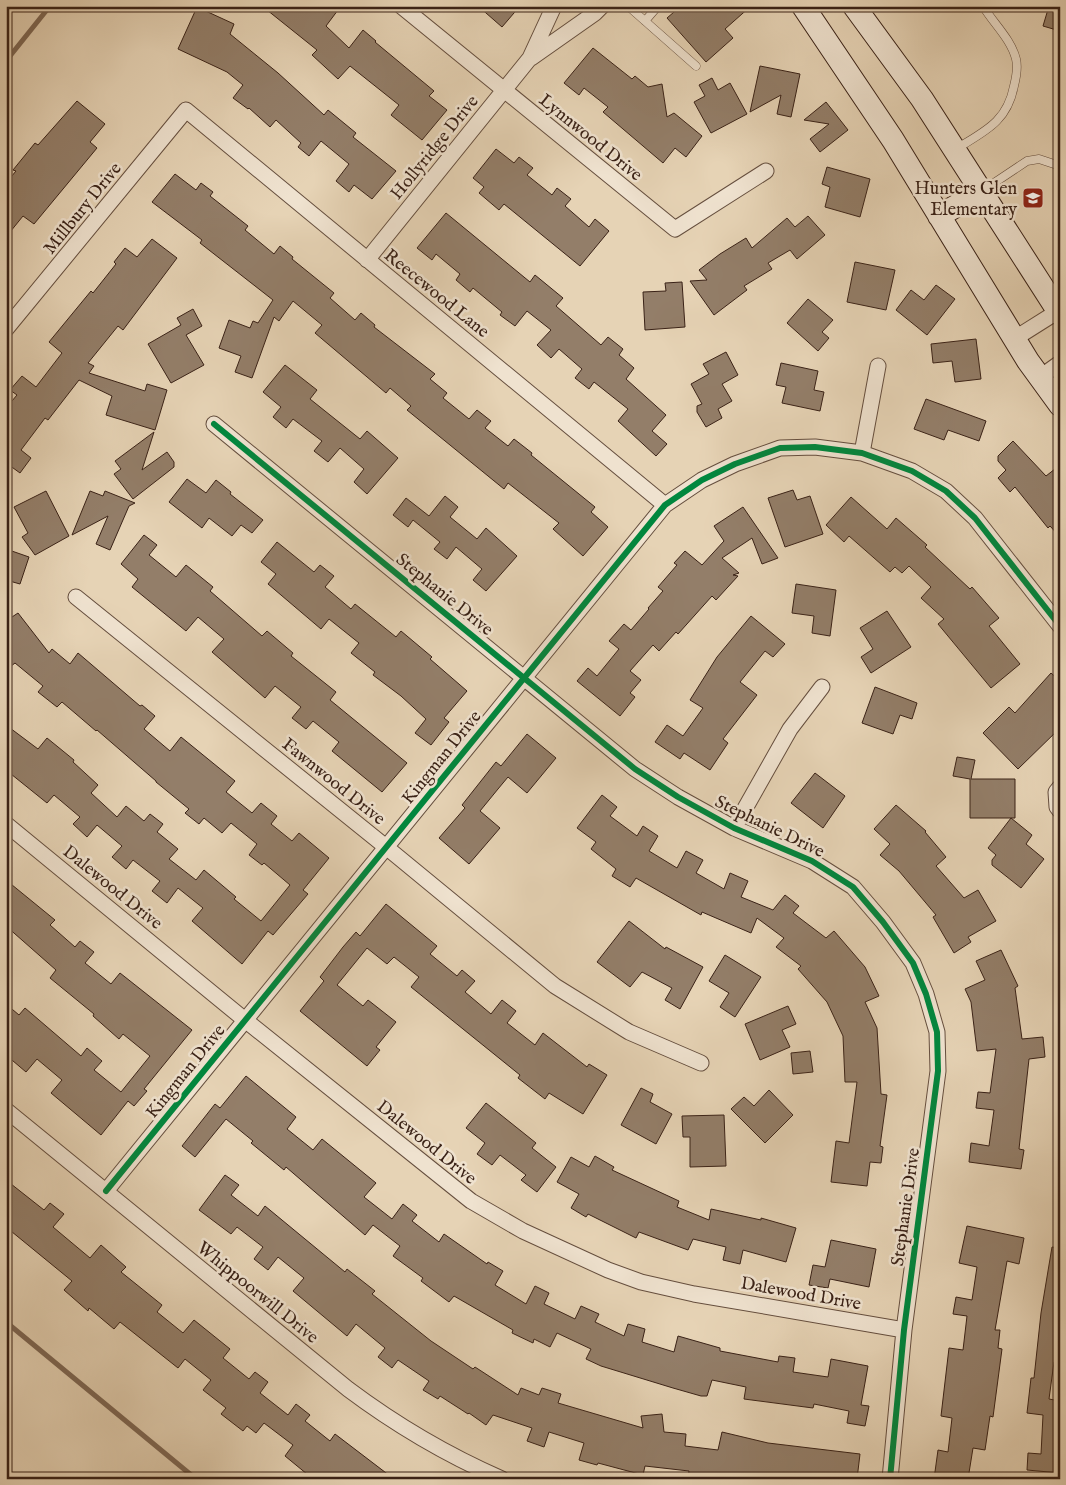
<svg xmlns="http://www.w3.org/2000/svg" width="1066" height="1485" viewBox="0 0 1066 1485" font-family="'IM FELL English',serif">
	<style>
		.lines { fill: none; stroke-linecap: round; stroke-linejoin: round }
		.stream { stroke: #7e6855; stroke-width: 5 }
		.building { fill: #937e69; stroke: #3a2217 }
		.lane-casing { stroke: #654e3e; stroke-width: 9 }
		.street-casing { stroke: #654e3e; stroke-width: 17 }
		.secondary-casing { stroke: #3a2217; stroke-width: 24 }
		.lane { stroke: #efe2cf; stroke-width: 8 }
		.street { stroke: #efe2cf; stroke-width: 15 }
		.secondary { stroke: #efe2cf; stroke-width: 22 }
		.cycleway-casing { stroke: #efe2cf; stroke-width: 9 }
		.cycleway { stroke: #00873e; stroke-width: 6 }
		.labels { text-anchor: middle; stroke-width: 5; stroke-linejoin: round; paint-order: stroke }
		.street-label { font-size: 18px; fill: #3a2217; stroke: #efe2cf }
		.poi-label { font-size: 18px; fill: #3a2217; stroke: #efe2cf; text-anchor: end }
	</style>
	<rect width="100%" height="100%" fill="#e6d3b5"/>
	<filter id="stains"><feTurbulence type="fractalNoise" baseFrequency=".004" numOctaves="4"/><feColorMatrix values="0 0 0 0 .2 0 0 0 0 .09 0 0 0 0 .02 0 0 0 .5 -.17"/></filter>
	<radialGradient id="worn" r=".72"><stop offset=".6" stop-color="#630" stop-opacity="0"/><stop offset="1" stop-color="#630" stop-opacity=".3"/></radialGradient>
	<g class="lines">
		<path class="stream" d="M6 61 50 6
			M6 1322 196 1479"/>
	</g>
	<path class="building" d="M262 6H341L326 26 349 48 363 30 376 41 375 42 434 91 429 96 447 110 422 140 391 115 399 105 350 66 338 79 312 55 317 50Z
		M478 6H520L502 27Z
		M681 6H751L725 29 733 38 706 62 667 18Z
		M1049 6H1060V31L1043 26Z
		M197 7 234 24 230 34 278 73 324 115 328 110 356 133 353 137 396 171 372 199 354 185 349 192 336 181 349 164 321 141 309 156 298 147 301 143 276 120 270 127 249 108 248 109 233 98 243 85 227 72 178 49Z
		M593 48 632 79 635 76 648 87 662 84 667 117 674 113 702 136 686 157 675 148 663 163 603 112 608 107 584 88 579 95 564 83Z
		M760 66 800 74 791 117 777 114 781 95 750 112Z
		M712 78 718 90 730 83 747 114 711 133 694 102 705 96 699 85Z
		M77 101 105 124 90 142 97 148 34 224 23 216 6 237V183L16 171 13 170 35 143 38 145Z
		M826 102 848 130 820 152 810 139 829 124 804 120Z
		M496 149 514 163 519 157 533 168 527 175 552 195 557 188 571 199 565 206 589 227 595 219 609 231 580 266 504 204 499 210 479 193 484 187 473 178Z
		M827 167 870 179 860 217 825 207 830 187 822 184Z
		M175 174 196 190 201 183 213 192 210 196 248 226 245 230 274 254 280 246 293 257 292 259 334 293 330 298 355 320 361 313 375 325 374 327 435 374 430 379 447 393 443 398 469 419 477 410 491 421 485 428 508 446 514 439 532 453 531 455 595 507 591 512 608 527 583 556 553 529 559 523 508 483 504 489 407 410 411 406 390 388 386 393 315 333 322 325 293 301 279 321 274 317 252 378 235 372 241 356 219 348 229 320 250 328 253 321 258 323 273 300 200 243 202 240 152 202Z
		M446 213 530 282 535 275 563 298 556 306 601 345 608 337 623 349 619 355 634 368 626 379 666 415 652 431 667 444 656 456 618 421 628 409 594 382 589 389 575 378 582 369 559 349 551 358 537 345 551 330 527 311 515 326 500 315 502 312 473 288 470 292 456 280 460 274 436 254 432 260 417 248Z
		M808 216 825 235 797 259 790 250 768 263 772 269 744 286 747 290 714 315 690 281 707 280 699 270 720 254 746 238 752 248 787 218 795 227Z
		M152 239 177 258 123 330 118 326 88 363 94 366 89 373 145 391 147 384 167 390 155 430 106 415 112 396 79 380 48 420 45 418 21 450 31 458 20 473 9 465 6 469V408L17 395 10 390 22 376 36 387 62 353 49 342 91 291 93 293 116 264 114 262 125 248 137 257Z
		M855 262 895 270 886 310 847 302Z
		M682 282 685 327 645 330 643 292 666 291 665 283Z
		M936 285 955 299 927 335 896 310 911 290 924 300Z
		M808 299 833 320 822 332 829 338 818 351 787 323Z
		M193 309 202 326 186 335 204 365 171 383 148 344 181 325 177 318Z
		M976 339 981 379 955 382 952 361 933 363 931 344Z
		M726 352 738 375 722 384 732 401 718 409 722 418 706 427 697 412V406L702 404 691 384 709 374 703 364Z
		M781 363 818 371 814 390 824 392 820 411 782 403 786 387 776 385Z
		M285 365 317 390 310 399 360 439 367 431 398 458 367 494 354 482 364 469 340 448 328 462 314 451 322 441 293 419 286 428 273 417 281 407 263 392Z
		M926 399 986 421 979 441 948 430 944 440 914 429Z
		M154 432 142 470 167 452 174 462V467L133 499 114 474 121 469 115 461Z
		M1013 441 1046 476 1060 465V537L1050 526 1048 528 1015 487 1010 492 998 478 1006 470 998 461V456Z
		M187 479 206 493 216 480 231 492 230 494 263 520 252 533 241 525 232 536 209 518 202 528 169 502Z
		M793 490 797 500 810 496 823 534 785 547 768 498Z
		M46 491 69 536 35 555 22 537 28 533 14 507Z
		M90 491 103 496 105 491 135 503 129 506 110 550 96 544 108 516 72 535Z
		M445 496 458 507 450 517 477 539 486 528 517 556 486 591 473 580 482 569 456 547 447 559 434 549 440 542 413 520 408 527 393 515 406 498 429 516Z
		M851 497 887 529 896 518 927 545 925 547 970 589 972 587 999 618 989 626 1020 664 991 688 938 624 944 619 921 598 931 587 909 566 902 573 895 567 890 572 849 536 844 542 826 525Z
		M743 507 778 558 762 564 752 538 722 558 739 573 733 575 738 576 716 600 712 596 678 634 676 632 659 651 653 645 630 671 641 680 630 693 635 697 620 716 577 681 588 668 597 676 619 649 609 641 624 624 631 630 649 609 648 608 663 591 658 587 677 565 674 563 685 551 702 565 724 541 714 526Z
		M144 535 157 545 149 555 176 577 186 565 213 587 210 591 262 636 267 631 293 653 291 656 336 692 330 700 407 763 382 792 332 751 339 742 313 721 306 729 292 718 301 707 275 686 265 698 212 652 224 639 198 617 186 631 132 587 138 579 121 564Z
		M277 542 314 572 320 565 334 576 325 587 351 609 355 604 396 637 401 631 432 657 430 659 467 691 444 718 449 722 431 745 415 733 426 719 401 696 373 675 375 672 351 653 359 643 329 619 321 629 268 584 276 574 261 562Z
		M6 549 29 557 20 584 6 580Z
		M796 584 836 590 830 636 812 633 814 616 792 613Z
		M887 611 911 647 871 673 861 657 873 649 860 628Z
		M18 613 49 653 52 649 70 664 78 653 140 706 142 705 155 716 144 729 170 751 181 737 235 781 226 792 252 813 261 803 277 816 271 824 292 841 299 833 329 858 303 890 308 894 273 935 268 931 242 964 192 921 203 908 178 888 167 903 152 891 160 881 133 860 126 869 112 857 122 846 97 825 87 837 73 824 80 817 54 795 47 803 6 770V725L38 749 47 738 74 760 73 762 98 785 91 793 117 817 126 806 144 821 150 814 163 824 157 832 178 849 169 859 196 880 204 870 236 897 234 899 261 921 290 885 264 863 262 865 249 855 257 844 231 823 222 833 204 818 199 824 185 813 189 809 156 782V781L97 730 96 731 62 702 57 707 38 692 43 686 15 663 6 670V621Z
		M751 616 785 644 773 657 765 651 740 682 757 695 723 739 728 743 710 770 684 753 680 759 655 742 667 725 683 736 703 708 690 700 717 657Z
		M1051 673 1060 681V728L1018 769 983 733 1009 707 1015 713Z
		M875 687 917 703 912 719 900 715 893 734 862 723Z
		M527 734 556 758 527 793 508 777 498 789 480 811 500 828 469 864 439 838 465 808 462 805 496 762 501 766Z
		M957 757 975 760 971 779H1015V818H1011L1032 835 1026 844 1044 859 1021 888 992 865V860L996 855 988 848 1011 818H970V779L953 776Z
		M815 773 845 796 823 828 791 803Z
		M602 795 617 807 610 816 637 836 643 826 658 836 649 851 677 868 686 851 703 860 696 873 724 889 730 873 748 881 741 897 773 910 785 895 799 906 793 913 826 938 834 931 865 967 879 996 865 1002 877 1028 881 1094 887 1095 880 1146 883 1147 881 1163 870 1162 867 1186 831 1182 836 1141 849 1143 857 1082H845L843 1036 827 1002 798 969 801 966 776 947 784 938 757 918 751 933 702 912 701 915 636 878 630 887 612 876 616 869 591 849 596 842 577 828Z
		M896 805 926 831 925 832 946 857 936 866 964 898 978 890 996 921 968 937 971 942 954 953 933 917 936 915 899 871 880 855 890 844 874 829Z
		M6 880 55 920 50 925 75 947 80 941 94 952 85 963 111 984 120 973 192 1030 144 1089 147 1091 134 1106 128 1101 101 1135 51 1093 62 1080 37 1059 26 1072 6 1055V1004L19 1015 25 1008 81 1056 87 1048 102 1061 94 1070 121 1092 150 1056 123 1034 119 1039 93 1016 94 1014 50 978 56 970 6 926Z
		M386 904 437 946 430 954 457 976 462 970 475 981 465 992 491 1014 502 1000 516 1011 507 1023 535 1045 543 1033 587 1067 589 1064 607 1075 583 1114 549 1093 545 1099 518 1078 520 1075 411 987 419 977 394 957 387 964 367 948 337 985 363 1006 368 1000 396 1022 376 1047 380 1050 367 1066 300 1011 324 981 320 977 343 947 356 932 360 936Z
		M629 921 665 949 666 947 703 967 680 1009 665 1000 672 988 642 972 630 987 597 962Z
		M1001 950 1018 986 1015 988 1022 1039 1043 1037 1045 1057 1029 1059 1019 1149 1024 1150 1021 1169 969 1162 971 1143 989 1146 994 1110 976 1108 978 1092 990 1093 996 1049 977 1051 971 1002 965 989 985 980 976 961Z
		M725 955 761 977 735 1017 720 1007 729 993 709 981Z
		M788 1006 796 1024 782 1030 790 1047 760 1060 745 1024Z
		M810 1051 813 1072 793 1074 791 1053Z
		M246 1076 296 1117 287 1129 313 1150 322 1139 376 1183 364 1197 392 1219 403 1204 417 1215 412 1221 439 1242 444 1234 487 1264 488 1262 503 1271 495 1285 526 1304 535 1286 549 1293 544 1304 575 1319 581 1306 599 1314 595 1322 624 1336 628 1324 645 1329 642 1342 674 1352 678 1336 720 1348V1351L778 1362 779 1356 795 1358 793 1372 828 1377 831 1359 868 1366 861 1405 869 1406 865 1426 847 1423 849 1411 814 1404 813 1408 744 1399 746 1387 712 1380 707 1396H701L673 1388 601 1366 586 1359 591 1349 557 1333 550 1347 534 1339 533 1343 512 1333 513 1330 454 1296 449 1302 421 1281 423 1278 393 1256 400 1246 373 1225 365 1235 286 1167 284 1170 251 1143 253 1141 226 1119 195 1157 182 1146 215 1104 220 1108Z
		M641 1088 653 1094 650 1102 672 1114 656 1144 621 1125Z
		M769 1090 793 1115 765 1143 731 1109 744 1097 754 1106Z
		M486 1103 536 1143 532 1148 556 1167 537 1192 521 1180 526 1175 500 1155 492 1165 477 1154 485 1143 466 1128Z
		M724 1115 726 1166 690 1167V1137H683L682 1116Z
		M595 1156 614 1167 612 1170 679 1201 677 1207 709 1220 711 1209 761 1220V1218L796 1228 786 1262 743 1250 740 1264 723 1260 726 1247 693 1239 688 1250 639 1232 636 1238 588 1214 586 1217 571 1208 579 1194 557 1182 571 1157 589 1167Z
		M225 1175 239 1185 231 1195 258 1216 265 1206 345 1272 347 1269 375 1291 372 1294 431 1341 473 1369 475 1367 518 1395 521 1388 539 1395 542 1388 561 1394 558 1403 643 1428 641 1416 662 1414 664 1432 686 1434 685 1446 718 1450 722 1432 768 1443 860 1454 857 1479H782L754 1476V1479H688L689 1471 645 1466 643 1475 598 1463 597 1465 579 1460 584 1443 549 1432 544 1447 527 1441 532 1428 493 1415 486 1425 469 1413 468 1414 440 1396 438 1399 423 1390 429 1381 398 1360 392 1368 378 1357 385 1348 356 1324 347 1336 293 1291 304 1278 278 1257 268 1270 254 1259 263 1247 237 1227 231 1234 199 1210Z
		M6 1180 44 1210 50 1203 64 1214 53 1227 90 1258 101 1245 126 1267 121 1272 162 1305 157 1312 183 1333 194 1320 230 1349 223 1358 249 1379 255 1372 268 1382 260 1393 288 1415 296 1404 310 1415 305 1421 330 1441 335 1434 394 1479H313L285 1456 293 1445 264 1423 256 1433 247 1426 243 1431 221 1414 226 1408 203 1390 211 1380 185 1359 178 1368 120 1322 114 1329 89 1308 88 1311 64 1290 72 1281 6 1227Z
		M967 1226 1024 1238 1019 1264 1007 1261 995 1330H1000L998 1348 1002 1349 993 1417 990 1416 985 1450 973 1448 968 1479H934L938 1450 948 1452 952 1418 941 1416 949 1348 963 1350 967 1316 953 1314 956 1297 972 1300 977 1267 959 1263Z
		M831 1240 876 1249 869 1287 830 1279 828 1288 809 1285 813 1265 825 1267Z
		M1052 1247 1060 1248V1363L1054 1362 1049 1399 1060 1401V1473L1027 1470 1028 1453 1041 1454 1043 1415 1027 1413 1031 1378H1034L1041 1313Z"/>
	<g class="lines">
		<g class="lane-casing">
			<path id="lane" d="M628 6 696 66
				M645 21 658 6
				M956 149C985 131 1007 122 1014 86 1016 78 1018 67 1016 59 1011 39 993 23 983 6
				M982 191 1027 161 1039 159 1060 166"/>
		</g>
		<g class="street-casing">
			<path id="street" d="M401 6 675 229 766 171
				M531 58 595 13 602 6
				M367 260 530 58 554 6
				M6 329 186 110 665 505
				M1014 339 1060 310
				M1039 378 1060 363
				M214 424 635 769 678 797 734 828 812 861 853 887 883 922 913 963 926 994 937 1032 938 1071 904 1330 890 1479
				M862 453 878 366
				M76 597 386 847 555 986 629 1032 701 1063
				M1060 787 1056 792 1057 807 1060 811
				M6 824 245 1020 471 1201 523 1231 608 1270 641 1282 694 1294 904 1330
				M734 828 790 729 822 687
				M6 1110 348 1389C396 1425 447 1455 502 1479
				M106 1191 665 505 702 480 735 464 780 448 815 447 862 453 912 471 946 491 975 518 1060 626"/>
		</g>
		<g class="secondary-casing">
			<path id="secondary" d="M803 6 893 140 1028 361 1060 405
				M854 6 922 99 1060 314
				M939 216 980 192"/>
		</g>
		<use href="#lane" class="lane"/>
		<use href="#street" class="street"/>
		<use href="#secondary" class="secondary"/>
		<g class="cycleway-casing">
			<path id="cycleway" d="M214 424 635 769 678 797 734 828 812 861 853 887 883 922 913 963 926 994 937 1032 938 1071 904 1330 890 1479
				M106 1191 665 505 702 480 735 464 780 448 815 447 862 453 912 471 946 491 975 518 1060 626"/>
		</g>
		<use href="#cycleway" class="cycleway"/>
	</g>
	<defs>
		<g id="school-square" transform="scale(1.125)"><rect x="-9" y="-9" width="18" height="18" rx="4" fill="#8f2418" stroke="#efe2cf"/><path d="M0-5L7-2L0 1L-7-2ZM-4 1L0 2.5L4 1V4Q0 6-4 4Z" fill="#fff"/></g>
	</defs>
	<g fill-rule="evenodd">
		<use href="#school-square" x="1033" y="198"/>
	</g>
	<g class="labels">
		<g class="street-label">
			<text transform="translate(591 137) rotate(39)" y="6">Lynnwood Drive</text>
			<text transform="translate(434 147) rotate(-51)" y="6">Hollyridge Drive</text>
			<text transform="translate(82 208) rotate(-51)" y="6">Millbury Drive</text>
			<text transform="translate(437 293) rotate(39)" y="6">Reecewood Lane</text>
			<text transform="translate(445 594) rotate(39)" y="6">Stephanie Drive</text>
			<text transform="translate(441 757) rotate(-51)" y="6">Kingman Drive</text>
			<text transform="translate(334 781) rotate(39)" y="6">Fawnwood Drive</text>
			<text transform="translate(770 826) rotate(26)" y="6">Stephanie Drive</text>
			<text transform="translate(113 887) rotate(39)" y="6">Dalewood Drive</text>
			<text transform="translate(185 1071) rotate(-51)" y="6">Kingman Drive</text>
			<text transform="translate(427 1142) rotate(39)" y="6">Dalewood Drive</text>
			<text transform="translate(905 1207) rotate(-82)" y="6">Stephanie Drive</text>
			<text transform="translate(258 1292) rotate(39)" y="6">Whippoorwill Drive</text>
			<text transform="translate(801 1293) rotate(10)" y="6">Dalewood Drive</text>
		</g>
		<g class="poi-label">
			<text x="1017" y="194">Hunters Glen<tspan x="1017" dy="21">Elementary</tspan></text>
		</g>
	</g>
	<rect width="1066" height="1485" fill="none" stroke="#e6d3b5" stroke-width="25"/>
	<rect x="8" y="8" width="1051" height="1470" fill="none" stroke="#3a2217" stroke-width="2.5"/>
	<rect x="12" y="12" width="1041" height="1460" fill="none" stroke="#3a2217"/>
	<rect width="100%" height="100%" filter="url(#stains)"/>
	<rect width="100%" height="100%" fill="url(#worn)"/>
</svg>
